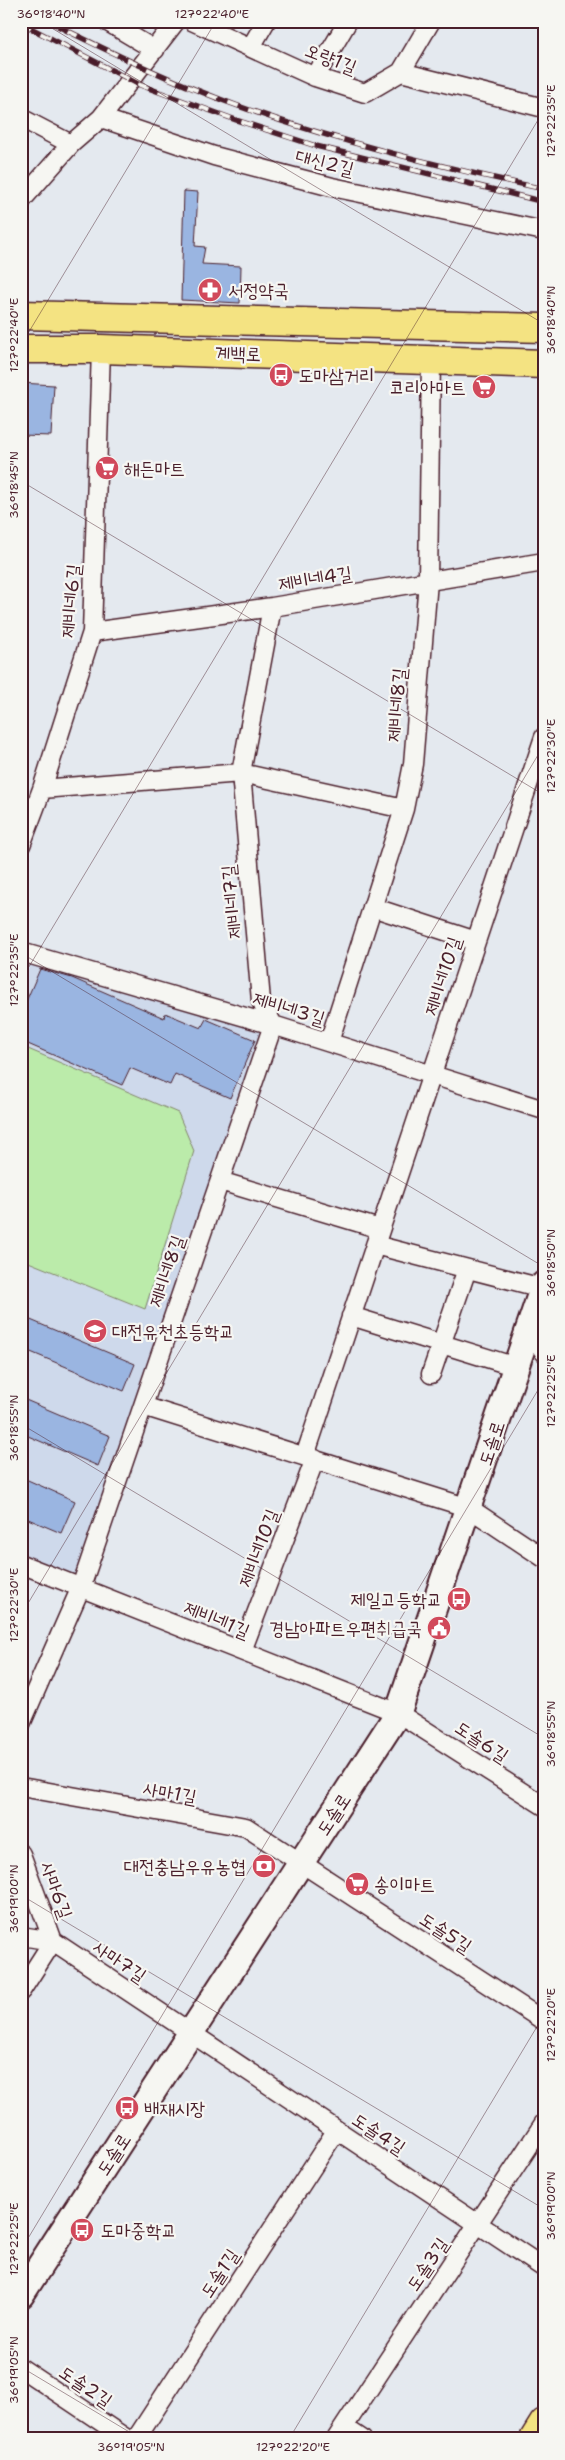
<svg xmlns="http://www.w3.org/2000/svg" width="565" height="2460" viewBox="0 0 565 2460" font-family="'Shantell Sans','Poor Story',sans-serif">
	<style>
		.built { fill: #ced9eb }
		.green { fill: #bbebaa; stroke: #82856a }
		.building { fill: #9ab5e1; stroke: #4a1f2b }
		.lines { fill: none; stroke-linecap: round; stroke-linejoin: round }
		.street-casing { stroke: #4a1f2b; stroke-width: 21 }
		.secondary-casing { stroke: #4a1f2b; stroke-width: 29 }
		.primary-casing { stroke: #4a1f2b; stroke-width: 31 }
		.street { stroke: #f6f6f2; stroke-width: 18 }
		.secondary { stroke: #f6f6f2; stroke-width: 25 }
		.primary { stroke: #f4e382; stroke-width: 28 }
		.rail-casing { stroke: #4a1f2b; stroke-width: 5.5 }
		.rail { stroke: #f6f6f2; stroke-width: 4; stroke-dasharray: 11; stroke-linecap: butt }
		.ticks { fill: none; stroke: #4a1f2b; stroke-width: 1; stroke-opacity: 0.45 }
		.labels { text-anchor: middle; stroke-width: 4.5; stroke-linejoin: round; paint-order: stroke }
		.street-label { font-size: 19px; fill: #4a1f2b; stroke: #f6f6f2 }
		.poi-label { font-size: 19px; fill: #4a1f2b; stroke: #f6f6f2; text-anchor: start }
		.neatline { fill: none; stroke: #4a1f2b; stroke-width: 2 }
		.ticks-label { font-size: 12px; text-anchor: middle; fill: #4a1f2b }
	</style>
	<rect width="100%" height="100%" fill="#e4e9ef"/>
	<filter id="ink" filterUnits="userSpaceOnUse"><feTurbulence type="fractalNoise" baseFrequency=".02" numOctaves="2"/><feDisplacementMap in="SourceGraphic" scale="10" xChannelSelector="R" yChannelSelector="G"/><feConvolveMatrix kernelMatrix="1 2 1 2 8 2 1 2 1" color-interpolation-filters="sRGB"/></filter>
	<g filter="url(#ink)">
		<path class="built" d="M21 957 271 1032 81 1587 21 1564Z"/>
		<path class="green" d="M21 1046 178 1113 194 1151 145 1309 21 1259Z"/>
		<path class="building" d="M184 191 198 192 195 246 205 247 202 264 241 266 240 303 181 300Z
			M21 383 54 385 51 436 21 435Z
			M40 969 72 978 164 1018 165 1013 201 1028 206 1019 255 1040 230 1098 175 1074 170 1085 130 1068 122 1085 21 1041V1013Z
			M21 1316 135 1364 124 1391 21 1348Z
			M21 1398 110 1436 98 1466 21 1433Z
			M21 1477 75 1501 61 1533 21 1516Z"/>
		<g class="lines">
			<g class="street-casing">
				<path id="street" d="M106 21 155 50
					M192 21 315 77 365 93 401 72 544 108
					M251 47 266 21
					M401 72 431 21
					M315 77 348 21
					M21 118 71 144
					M101 118 214 156 332 187 544 231
					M21 201 71 144 101 118 176 21
					M92 632 272 607 544 562
					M42 789 241 773 404 809
					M21 845 42 789 92 632 101 349
					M372 907 476 941
					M21 952 273 1025 544 1110
					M329 1042 404 809 413 764 428 581 431 359
					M220 1181 380 1229
					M375 1245 542 1288
					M351 1316 516 1367
					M529 1327 544 1352
					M431 1374 467 1269
					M143 1406 469 1508 544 1558
					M305 1456 544 737
					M21 1564 398 1713 544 1806
					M242 1651 315 1459
					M21 1724 81 1587 273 1025 261 1001 241 773 272 607
					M21 1787 246 1827 544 2021
					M21 1854 53 1941 21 1991
					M21 1936 53 1941 544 2268
					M21 2368 127 2439
					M344 2427 362 2439
					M136 2439 336 2131
					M336 2439 544 2123"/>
			</g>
			<g class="secondary-casing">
				<path id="secondary" d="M21 2295 398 1713 544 1284"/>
			</g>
			<g class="primary-casing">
				<path id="primary" d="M21 315 544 328
					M21 349H101L544 364
					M534 2439 544 2423"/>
			</g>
			<use href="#street" class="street"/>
			<use href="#secondary" class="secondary"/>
			<use href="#primary" class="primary"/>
			<g class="rail-casing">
				<path id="rail" d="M48 21C111 53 174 83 241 107 339 142 442 167 544 189
					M21 23 140 85 236 120 316 146 544 202"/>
			</g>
			<use href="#rail" class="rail"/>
		</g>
	</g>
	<path class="ticks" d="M40 21 544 324M21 345 216 21M21 481 544 795M21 953 544 1267M21 980 544 110M21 1424 544 1738M21 1615 544 745M21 1895 544 2209M21 2250 544 1380M21 2367 141 2439M289 2439 544 2015"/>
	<defs>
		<g id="pharmacy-disc" transform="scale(1.25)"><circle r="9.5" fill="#d1495b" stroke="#f6f6f2"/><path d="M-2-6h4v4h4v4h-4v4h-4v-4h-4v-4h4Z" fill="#fff"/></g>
		<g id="bus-disc" transform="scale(1.25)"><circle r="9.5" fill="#d1495b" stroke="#f6f6f2"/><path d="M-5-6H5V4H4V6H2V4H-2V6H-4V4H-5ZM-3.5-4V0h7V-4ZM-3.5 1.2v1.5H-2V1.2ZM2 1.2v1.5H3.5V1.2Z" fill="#fff"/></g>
		<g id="supermarket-disc" transform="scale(1.25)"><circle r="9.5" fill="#d1495b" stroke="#f6f6f2"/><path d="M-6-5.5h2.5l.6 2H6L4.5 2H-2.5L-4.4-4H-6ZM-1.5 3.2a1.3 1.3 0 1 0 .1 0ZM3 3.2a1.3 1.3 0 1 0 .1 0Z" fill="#fff"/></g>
		<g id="school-disc" transform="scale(1.25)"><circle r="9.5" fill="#d1495b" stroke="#f6f6f2"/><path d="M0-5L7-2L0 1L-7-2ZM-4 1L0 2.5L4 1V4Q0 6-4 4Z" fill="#fff"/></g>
		<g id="civic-disc" transform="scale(1.25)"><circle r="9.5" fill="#d1495b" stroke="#f6f6f2"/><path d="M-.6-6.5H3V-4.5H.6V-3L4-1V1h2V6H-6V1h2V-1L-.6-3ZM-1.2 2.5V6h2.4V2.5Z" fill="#fff"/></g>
		<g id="bank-disc" transform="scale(1.25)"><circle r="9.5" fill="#d1495b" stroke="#f6f6f2"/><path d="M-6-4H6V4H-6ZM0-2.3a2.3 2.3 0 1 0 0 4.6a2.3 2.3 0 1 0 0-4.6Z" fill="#fff"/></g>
	</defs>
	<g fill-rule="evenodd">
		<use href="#pharmacy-disc" x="210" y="290"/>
		<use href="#bus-disc" x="281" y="375"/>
		<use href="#supermarket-disc" x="484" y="387"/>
		<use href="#supermarket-disc" x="107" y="468"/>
		<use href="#school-disc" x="95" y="1331"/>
		<use href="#bus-disc" x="459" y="1599"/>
		<use href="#civic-disc" x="439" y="1628"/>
		<use href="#bank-disc" x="264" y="1866"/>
		<use href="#supermarket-disc" x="357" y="1884"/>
		<use href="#bus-disc" x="127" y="2108"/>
		<use href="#bus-disc" x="82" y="2230"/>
	</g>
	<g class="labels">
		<g class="street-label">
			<text transform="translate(331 58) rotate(21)" y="7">오량1길</text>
			<text transform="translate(325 162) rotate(14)" y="7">대신2길</text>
			<text transform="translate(238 353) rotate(2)" y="7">계백로</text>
			<text transform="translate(315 578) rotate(-9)" y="7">제비네4길</text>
			<text transform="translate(70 601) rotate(-85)" y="7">제비네6길</text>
			<text transform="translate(396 705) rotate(-85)" y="7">제비네8길</text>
			<text transform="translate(231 902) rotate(-95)" y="7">제비네7길</text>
			<text transform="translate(442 976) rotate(-72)" y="7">제비네10길</text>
			<text transform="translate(289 1008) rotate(17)" y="7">제비네3길</text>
			<text transform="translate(166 1271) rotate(-71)" y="7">제비네8길</text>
			<text transform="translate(491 1443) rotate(-72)" y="7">도솔로</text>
			<text transform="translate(258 1548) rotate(-69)" y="7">제비네10길</text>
			<text transform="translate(217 1619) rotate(22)" y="7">제비네1길</text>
			<text transform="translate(482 1741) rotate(33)" y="7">도솔6길</text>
			<text transform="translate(170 1792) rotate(10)" y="7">사마1길</text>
			<text transform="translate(333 1814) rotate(-57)" y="7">도솔로</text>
			<text transform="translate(57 1890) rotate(70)" y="7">사마6길</text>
			<text transform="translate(446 1932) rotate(33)" y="7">도솔5길</text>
			<text transform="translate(120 1961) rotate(34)" y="7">사마7길</text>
			<text transform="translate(379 2133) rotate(33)" y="7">도솔4길</text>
			<text transform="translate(113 2154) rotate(-57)" y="7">도솔로</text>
			<text transform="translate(427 2264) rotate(-56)" y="7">도솔3길</text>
			<text transform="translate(219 2273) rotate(-57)" y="7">도솔1길</text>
			<text transform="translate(86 2386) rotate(34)" y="7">도솔2길</text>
		</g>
		<g class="poi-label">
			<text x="228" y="297">서정약국</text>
			<text x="298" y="382">도마삼거리</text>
			<text x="466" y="394" text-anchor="end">코리아마트</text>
			<text x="124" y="475">해든마트</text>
			<text x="112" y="1338">대전유천초등학교</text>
			<text x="442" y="1606" text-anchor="end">제일고등학교</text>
			<text x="422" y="1635" text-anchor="end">경남아파트우편취급국</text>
			<text x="246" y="1873" text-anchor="end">대전충남우유농협</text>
			<text x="374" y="1891">송이마트</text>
			<text x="144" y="2115">배재시장</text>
			<text x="100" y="2237">도마중학교</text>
		</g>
	</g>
	<rect width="565" height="2460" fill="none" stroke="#f6f6f2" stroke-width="55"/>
	<rect x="28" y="28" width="510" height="2404" class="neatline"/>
	<g class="ticks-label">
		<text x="51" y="18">36°18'40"N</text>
		<text x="212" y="18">127°22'40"E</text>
		<text transform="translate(551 121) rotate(-90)" y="4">127°22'35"E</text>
		<text transform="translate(551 320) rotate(-90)" y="4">36°18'40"N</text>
		<text transform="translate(14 335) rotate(-90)" y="4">127°22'40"E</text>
		<text transform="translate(14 485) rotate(-90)" y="4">36°18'45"N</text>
		<text transform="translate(551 756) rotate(-90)" y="4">127°22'30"E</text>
		<text transform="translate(14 970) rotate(-90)" y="4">127°22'35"E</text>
		<text transform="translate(551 1263) rotate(-90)" y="4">36°18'50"N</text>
		<text transform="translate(551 1391) rotate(-90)" y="4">127°22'25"E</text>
		<text transform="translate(14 1428) rotate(-90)" y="4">36°18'55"N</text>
		<text transform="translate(14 1605) rotate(-90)" y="4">127°22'30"E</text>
		<text transform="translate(551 1734) rotate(-90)" y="4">36°18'55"N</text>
		<text transform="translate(14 1899) rotate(-90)" y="4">36°19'00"N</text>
		<text transform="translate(551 2025) rotate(-90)" y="4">127°22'20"E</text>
		<text transform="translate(551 2206) rotate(-90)" y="4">36°19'00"N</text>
		<text transform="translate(14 2239) rotate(-90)" y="4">127°22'25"E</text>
		<text transform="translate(14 2370) rotate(-90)" y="4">36°19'05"N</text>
		<text x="131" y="2451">36°19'05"N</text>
		<text x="293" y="2451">127°22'20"E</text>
	</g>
</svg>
